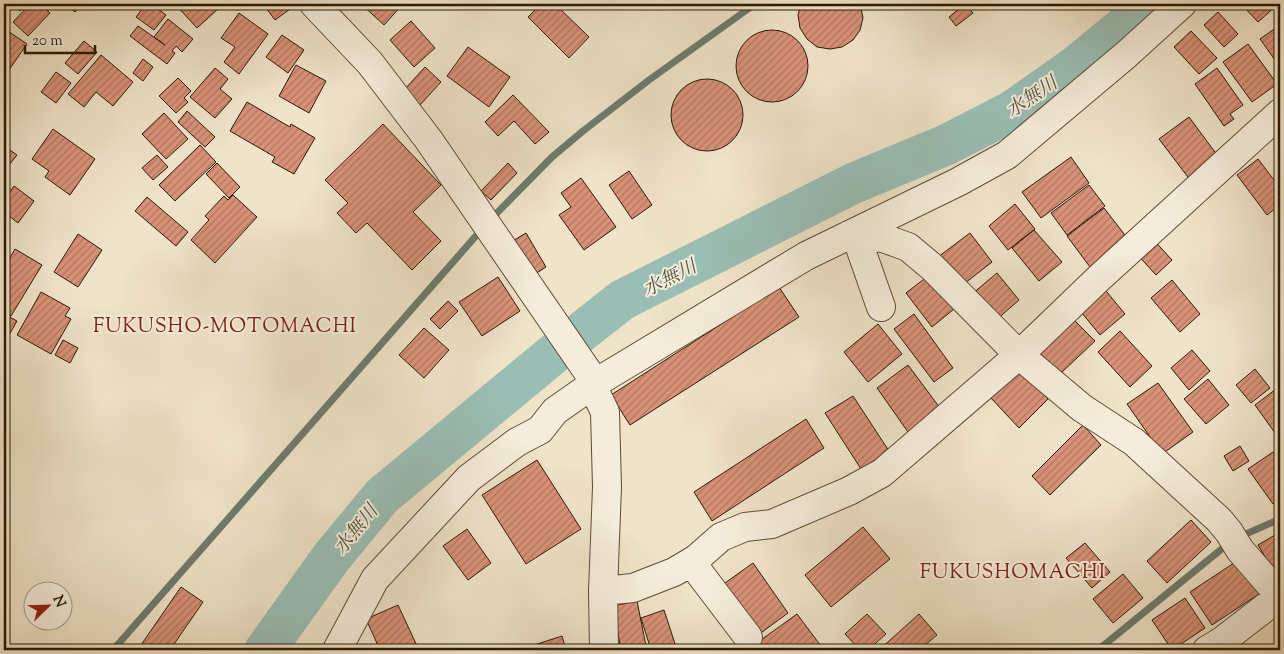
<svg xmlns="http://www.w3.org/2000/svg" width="1284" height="654" viewBox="0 0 1284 654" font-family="'Sorts Mill Goudy','Noto Serif JP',serif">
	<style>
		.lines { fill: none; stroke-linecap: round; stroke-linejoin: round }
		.stream { stroke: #6e7c6d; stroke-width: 7 }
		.river { stroke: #9abeb4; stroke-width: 41 }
		.building { fill: url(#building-hatch); stroke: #2c1a03 }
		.minor-casing { stroke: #5d4c34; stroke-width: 30 }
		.minor { stroke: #f5eddb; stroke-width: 28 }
		.labels { text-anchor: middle; stroke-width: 4; stroke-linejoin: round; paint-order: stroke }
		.water-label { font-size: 19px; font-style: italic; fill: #525341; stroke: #f5eddb }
		.quarter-label { font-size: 20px; letter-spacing: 1px; fill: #7a1f14; stroke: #f5eddb }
	</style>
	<defs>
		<pattern id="building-hatch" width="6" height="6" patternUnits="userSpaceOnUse" patternTransform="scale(1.25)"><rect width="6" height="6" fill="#d99279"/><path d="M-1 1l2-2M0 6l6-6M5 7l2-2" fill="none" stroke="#b07661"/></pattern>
	</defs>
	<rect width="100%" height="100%" fill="#efe3c8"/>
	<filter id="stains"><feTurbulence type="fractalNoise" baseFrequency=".004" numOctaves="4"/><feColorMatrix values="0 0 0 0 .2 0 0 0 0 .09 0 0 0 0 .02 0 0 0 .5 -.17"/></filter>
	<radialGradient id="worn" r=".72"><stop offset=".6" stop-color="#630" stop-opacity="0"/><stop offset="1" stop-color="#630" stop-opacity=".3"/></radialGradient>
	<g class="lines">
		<path class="stream" d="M491 219 552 157 583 131 649 80 755 4
			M1239 537 1280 519
			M113 650 482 229
			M1098 650 1229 543"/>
		<path class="river" d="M265 650 331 558 382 496 551 356 622 300 854 183 946 145 1012 111 1076 66 1151 4"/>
	</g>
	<path class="building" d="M12 4H26L20 11Z
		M30 4H40L50 13 28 36 13 22Z
		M65 4H81L75 12Z
		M146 4H151L166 15 154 30 136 17Z
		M175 4H213L218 9 197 28Z
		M263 4H297L275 20Z
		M361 4H403L384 25Z
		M541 4H555L589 37 569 58 528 17Z
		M801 4H860L863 18 860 30 853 40 842 47 830 49 817 47 807 39 800 28 798 15Z
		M965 4 973 13 956 26 949 17Z
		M1241 4H1274L1276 6 1258 22Z
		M1218 12 1238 34 1224 47 1204 25Z
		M239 13 268 34 239 74 224 62 235 47 221 38Z
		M168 19 193 39 182 52 176 46 172 51 175 53 167 64 130 36 138 26 165 45 154 37Z
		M411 21 435 48 414 67 390 40Z
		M1280 25V67L1260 39Z
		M5 29 27 44 9 70 4 66V31Z
		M736 66a36 36 0 1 1 72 0a36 36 0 1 1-72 0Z
		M1191 31 1217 58 1199 74 1174 47Z
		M282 35 304 50 288 73 266 57Z
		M84 41 97 52 78 74 65 63Z
		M1248 44 1277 84 1252 102 1223 62Z
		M468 47 510 77 489 107 447 76Z
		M101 55 133 82 113 106 96 92 84 107 68 94Z
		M143 59 153 67 143 81 133 73Z
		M296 65 326 81 309 113 279 96Z
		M425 67 441 82 420 105 404 90Z
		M215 68 228 79 220 89 232 99 215 118 190 97Z
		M1217 68 1243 105 1230 114 1234 119 1224 126 1195 84Z
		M56 72 71 83 56 103 41 92Z
		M178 78 191 91 184 98 188 102 176 113 159 96Z
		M671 115a36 36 0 1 1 72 0a36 36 0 1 1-72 0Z
		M513 95 549 132 535 144 514 121 498 136 485 122Z
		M247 102 290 127 291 124 315 138 294 174 272 162 275 157 230 131Z
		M187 111 215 137 205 147 178 122Z
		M164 113 188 139 166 159 142 134Z
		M1189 117 1223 163 1194 185 1159 139Z
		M383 124 441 185 413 212 441 241 412 270 367 223 356 233 337 213 348 203 325 180Z
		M53 129 95 159 70 195 45 177 49 171 32 159Z
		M200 145 216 162 175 201 159 185Z
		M10 150 17 155 9 165 4 161V158Z
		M157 155 168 167 153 180 142 168Z
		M1071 157 1089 183 1041 218 1022 192Z
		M1258 159 1280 188V205L1267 215 1237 175Z
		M217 163 240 187 229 198 206 174Z
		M508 163 517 173 491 200 481 191Z
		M629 171 652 205 632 219 609 185Z
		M581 178 616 227 584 250 559 215 571 207 561 193Z
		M1089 185 1105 206 1067 235 1051 213Z
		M14 186 34 201 18 223 4 212V200Z
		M233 195 257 217 215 263 191 240 209 220 205 216 224 196 228 200Z
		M147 197 188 232 176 246 135 211Z
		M1015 204 1035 229 1008 250 989 226Z
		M1104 208 1128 239 1090 267 1067 236Z
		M1280 213V227L1274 218Z
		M1034 230 1062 262 1039 281 1012 248Z
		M526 233 546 267 532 276 511 242Z
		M970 233 992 262 960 287 938 257Z
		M78 234 102 250 78 287 54 272Z
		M1151 237 1172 260 1156 275 1135 252Z
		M15 249 42 265 11 316 4 311V268Z
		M997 273 1019 300 995 321 972 294Z
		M928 276 954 309 932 327 906 293Z
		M498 277 520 311 482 336 459 302Z
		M1172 280 1200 314 1180 332 1151 298Z
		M1102 286 1125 314 1100 335 1077 307Z
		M779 287 799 317 630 425 611 395Z
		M41 292 70 308 65 316 71 319 51 354 17 335Z
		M448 301 458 311 440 329 430 319Z
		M4 314 17 321 8 337 4 335Z
		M914 314 953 368 934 382 894 329Z
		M1070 316 1095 341 1060 374 1036 349Z
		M878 324 902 354 868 382 844 352Z
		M424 328 449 350 424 378 399 355Z
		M1120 331 1152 366 1130 387 1098 352Z
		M63 340 78 348 70 363 55 355Z
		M1192 350 1210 371 1189 390 1171 368Z
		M908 365 940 408 908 432 877 388Z
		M1019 369 1048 399 1019 428 990 397Z
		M1255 369 1270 388 1251 403 1236 385Z
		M1208 379 1229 405 1206 424 1184 399Z
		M1158 383 1193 432 1162 454 1127 404Z
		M1280 386V440L1255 405Z
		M853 396 889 451 861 469 825 413Z
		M806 419 824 448 712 521 694 492Z
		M1083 425 1101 445 1050 495 1032 476Z
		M1240 446 1249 461 1233 471 1224 456Z
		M1273 452 1280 463V499L1273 504 1248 469Z
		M537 460 581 529 526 564 482 495Z
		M1191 520 1211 542 1167 583 1147 561Z
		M863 527 890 559 831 607 805 575Z
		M467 529 491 563 468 580 443 546Z
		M1280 532V579L1279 580 1258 545Z
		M1085 543 1110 572 1092 588 1066 558Z
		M1237 561 1259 594 1212 625 1190 592Z
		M753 563 788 613 754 638 718 588Z
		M1123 574 1143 598 1113 623 1093 599Z
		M181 587 203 602 170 650H149L141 645Z
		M1185 598 1205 628 1172 650 1152 620Z
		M637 601 646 646 621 650 613 606Z
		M398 605 418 648 414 650H380L366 619Z
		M664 610 677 650H651L641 618Z
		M797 614 824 650H747Z
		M867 614 886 634 868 650H860L845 634Z
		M919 614 937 635 919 650H879Z
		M562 636 566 650H526L525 648Z"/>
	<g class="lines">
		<g class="minor-casing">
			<path id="minor" d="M314 4 370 63 428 139 588 372 592 385 605 412 607 487 603 591 604 650
				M856 236 881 307
				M691 562 748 637
				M603 591 633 588 674 572 696 559 721 537 745 527 772 524 849 491 882 473 1019 355 932 267 908 247 883 238 849 235
				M337 650 375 579 469 478 517 442 540 430 555 411 592 385 806 256 958 182 1007 155 1127 54 1182 4
				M1207 650 1222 641 1280 596 1240 550 1229 532 1219 520 1134 442 1082 408 1019 355 1098 279 1280 113"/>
		</g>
		<use href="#minor" class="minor"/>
	</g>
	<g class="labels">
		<g class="water-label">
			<text transform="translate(1031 96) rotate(-34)" y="7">水無川</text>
			<text transform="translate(669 277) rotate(-27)" y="7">水無川</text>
			<text transform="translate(355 529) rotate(-51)" y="7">水無川</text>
		</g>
		<g class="quarter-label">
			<text x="225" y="332">FUKUSHO-MOTOMACHI</text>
			<text x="1013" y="578">FUKUSHOMACHI</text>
		</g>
	</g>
	<rect width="1284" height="654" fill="none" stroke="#efe3c8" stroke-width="20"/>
	<rect x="5" y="5" width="1274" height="644" fill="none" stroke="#2c1a03" stroke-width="2.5"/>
	<rect x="10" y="10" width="1264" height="634" fill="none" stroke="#2c1a03"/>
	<g transform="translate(48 606) rotate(67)"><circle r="24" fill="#f5eddb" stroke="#a59985"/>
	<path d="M0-4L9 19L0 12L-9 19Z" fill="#8f2418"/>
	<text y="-8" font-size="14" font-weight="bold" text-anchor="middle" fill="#2c1a03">N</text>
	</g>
	<path d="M25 45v8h70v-8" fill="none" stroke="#2c1a03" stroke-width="2.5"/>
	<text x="32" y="45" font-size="15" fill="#2c1a03" stroke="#f5eddb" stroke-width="4" paint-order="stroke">20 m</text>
	<rect width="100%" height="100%" filter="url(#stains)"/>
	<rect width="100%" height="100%" fill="url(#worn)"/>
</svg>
